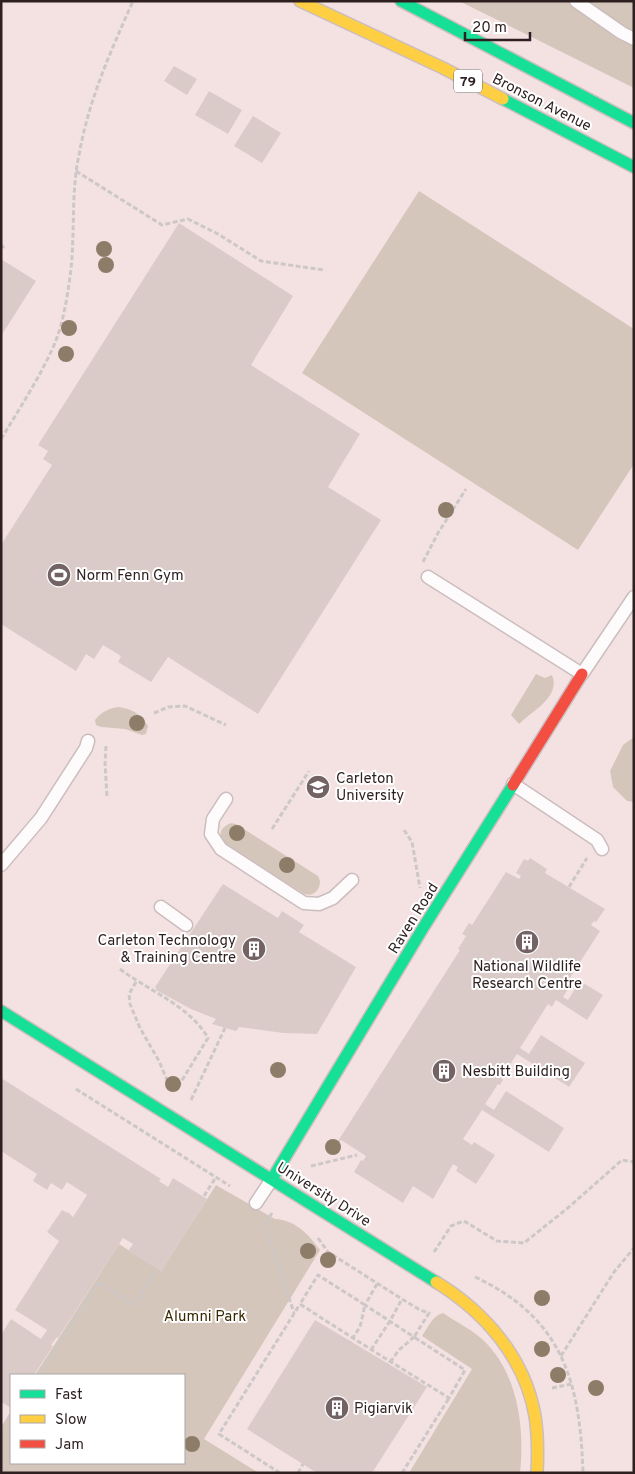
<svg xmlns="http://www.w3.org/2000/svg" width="635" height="1474" viewBox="0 0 635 1474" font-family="Overpass,sans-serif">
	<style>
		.green { fill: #d5c6bb }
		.building { fill: #dacbc8 }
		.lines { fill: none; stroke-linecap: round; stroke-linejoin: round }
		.lane-casing { stroke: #ccbdbe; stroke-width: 15 }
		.fast-casing { stroke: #ccbdbe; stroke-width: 14 }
		.slow-casing { stroke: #ccbdbe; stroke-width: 14 }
		.jam-casing { stroke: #ccbdbe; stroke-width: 14 }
		.path { stroke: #cdc7c7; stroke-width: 3; stroke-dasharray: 5 2.5; stroke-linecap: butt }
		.lane { stroke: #fdfbfb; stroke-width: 12 }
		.fast { stroke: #16e098; stroke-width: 11 }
		.slow { stroke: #ffcf43; stroke-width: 11 }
		.jam { stroke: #f24e42; stroke-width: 11 }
		.tree { fill: #8d7c67 }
		.labels { text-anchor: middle; stroke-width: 4; stroke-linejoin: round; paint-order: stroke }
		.shield { fill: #fff; stroke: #6d6263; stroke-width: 1 }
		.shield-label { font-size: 14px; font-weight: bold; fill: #2e1f20 }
		.street-label { font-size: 15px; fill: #2e1f20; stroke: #fff }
		.poi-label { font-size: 15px; fill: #2e1f20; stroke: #fff; text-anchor: start }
		.park-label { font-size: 15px; fill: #382801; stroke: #fff }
	</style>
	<rect width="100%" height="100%" fill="#f4e2e3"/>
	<path class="green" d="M459 1H634V88Z
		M419 191 634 329V464L578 550 302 373Z
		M536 674 545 678 552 675C561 697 532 711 519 724L511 715Z
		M119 707C133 709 140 714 148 726L146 734 142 735 125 729 101 727 96 725 95 720C101 712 109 708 119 707Z
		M634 737V802L627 801 613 787 610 771 623 745Z
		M231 823 236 824 318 876 320 881C320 890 314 897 304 894L225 845C218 835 219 828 231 823Z
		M216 1185 275 1219C296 1220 309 1235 320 1250L204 1439 259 1473H1V1427L11 1411V1463H184V1375H35L119 1244 161 1271Z
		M443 1313C456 1322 471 1329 482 1339 518 1372 525 1427 520 1473H409L472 1369 422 1336C428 1327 433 1315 443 1313Z"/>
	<path class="building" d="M174 66 197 79 187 95 164 81Z
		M209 91 242 110 228 134 195 115Z
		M253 116 281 133 262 163 234 146Z
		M179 223 293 296 251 365 360 434 328 487 381 520 258 714 168 657 151 682 118 662 121 656 103 645 94 659 86 654 76 671 1 624V545L52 465 43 459 48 451 38 445Z
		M1 259 36 281 1 336Z
		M530 858 547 869 545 873 605 909 596 922 594 921 591 925 600 931 566 984 570 986 563 997 568 1000 580 981 603 995 587 1020 556 1000 552 1007 548 1004 520 1048 529 1054 541 1035 585 1063 569 1087 517 1054 501 1078 503 1080 500 1085 498 1084 485 1104 494 1110 506 1091 564 1128 549 1152 482 1110 463 1139 472 1145 474 1142 495 1155 476 1184 456 1171 458 1167 453 1164 433 1199 413 1186 403 1203 354 1172 361 1160 363 1161 366 1156 341 1140 339 1142 338 1141 460 950 458 949 466 936 462 934 469 923 472 925 506 872 519 879 521 876 516 873 524 859 528 861Z
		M223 884 278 918 282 911 304 925 299 932 356 967 317 1034 283 1033 239 1027 236 1031 212 1024 216 1019 191 1009 156 990V988L155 987Z
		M1 1078 161 1179 159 1181 168 1187 173 1178 207 1199 161 1271 128 1251 133 1244 123 1238 58 1338 57 1337 51 1345 53 1346 34 1375H11V1408L1 1402V1335L11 1319 41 1339 47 1330 15 1310 59 1241 47 1232 62 1210 68 1213V1212L73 1217 87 1195 67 1182 62 1190 51 1183 47 1190 33 1181 37 1174 1 1151Z
		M315 1320 427 1387 372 1473H317L247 1429Z"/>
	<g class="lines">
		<g class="lane-casing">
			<path id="lane" d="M576 1 622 33 634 39
				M428 577 582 674 634 597
				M513 784 597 840 602 849
				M226 799 213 819 211 834 221 849 304 903 319 904 333 898 352 880
				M1 865 41 818 86 748 88 741
				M161 907 186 925
				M256 1203 272 1179"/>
		</g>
		<g class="fast-casing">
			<path id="fast" d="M401 1 634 123
				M503 99 634 167
				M1 1011 436 1282
				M272 1179 423 928 513 785"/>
		</g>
		<g class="slow-casing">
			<path id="slow" d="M300 1 443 68 503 99
				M436 1282C485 1312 525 1358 535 1416 538 1435 538 1454 537 1473"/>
		</g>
		<g class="jam-casing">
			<path id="jam" d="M513 785 582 674"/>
		</g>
		<path class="path" d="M76 171 162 225 188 219 218 234 261 261 324 270
			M1 245 4 248
			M1 439C20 408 40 377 55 343 64 320 68 293 71 269 75 231 71 192 79 155 89 99 110 53 133 1
			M423 562 438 533 466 489
			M154 713 168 707 185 706 226 725
			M106 746 105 763 107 797
			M272 829 309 771
			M404 830 412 842 420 888
			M569 887 587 858
			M120 969C149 991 190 1006 208 1038L176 1090
			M136 982 129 994 130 1004 140 1028 159 1061 170 1087
			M76 1089 230 1186
			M191 1100 225 1028
			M311 1166 357 1155
			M204 1196 216 1177
			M272 1213 265 1224 294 1313
			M318 1238 328 1252 402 1299 420 1310 429 1313 414 1337 465 1370 449 1398C399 1367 349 1336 300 1304L318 1275 365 1305 360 1327 350 1342
			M434 1252 451 1226 464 1221 497 1241 524 1243 569 1207 622 1160 634 1162
			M475 1277C563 1318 580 1382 583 1473
			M377 1284 365 1305 414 1337 399 1350 388 1365
			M371 1350 390 1321 402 1299
			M561 1356 614 1272 634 1248
			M39 1375 99 1282 134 1305 157 1269
			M552 1388 571 1384
			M8 1416 11 1418
			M280 1473 219 1434 300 1304
			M298 1473 303 1464
			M402 1473 449 1398"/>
		<use href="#lane" class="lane"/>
		<use href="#fast" class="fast"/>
		<use href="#slow" class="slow"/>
		<use href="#jam" class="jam"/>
	</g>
	<g class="tree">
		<circle cx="104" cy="249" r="8"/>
		<circle cx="106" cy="265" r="8"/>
		<circle cx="69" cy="328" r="8"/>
		<circle cx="66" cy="354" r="8"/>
		<circle cx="446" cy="510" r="8"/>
		<circle cx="137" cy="723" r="8"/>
		<circle cx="237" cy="833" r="8"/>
		<circle cx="287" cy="865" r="8"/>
		<circle cx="278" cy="1070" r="8"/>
		<circle cx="173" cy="1084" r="8"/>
		<circle cx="333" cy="1147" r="8"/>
		<circle cx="308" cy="1251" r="8"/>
		<circle cx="328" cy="1260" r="8"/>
		<circle cx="542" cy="1298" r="8"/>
		<circle cx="542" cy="1349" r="8"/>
		<circle cx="558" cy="1375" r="8"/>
		<circle cx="596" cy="1388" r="8"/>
		<circle cx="192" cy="1444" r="8"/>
	</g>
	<defs>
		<g id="stadium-disc" transform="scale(1.25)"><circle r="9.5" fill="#736364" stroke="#fff"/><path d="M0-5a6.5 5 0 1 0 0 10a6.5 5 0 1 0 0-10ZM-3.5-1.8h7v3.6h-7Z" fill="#fff"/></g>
		<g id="university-disc" transform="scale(1.25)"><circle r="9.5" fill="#736364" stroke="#fff"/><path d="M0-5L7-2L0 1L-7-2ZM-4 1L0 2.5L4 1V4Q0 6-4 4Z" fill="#fff"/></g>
		<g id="building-disc" transform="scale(1.25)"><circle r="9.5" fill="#736364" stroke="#fff"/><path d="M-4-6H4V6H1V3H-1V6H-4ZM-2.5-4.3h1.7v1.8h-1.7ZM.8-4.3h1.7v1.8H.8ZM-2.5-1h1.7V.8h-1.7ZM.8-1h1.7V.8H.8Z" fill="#fff"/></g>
	</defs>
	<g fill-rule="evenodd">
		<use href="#stadium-disc" x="59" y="575"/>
		<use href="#university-disc" x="318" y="787"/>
		<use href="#building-disc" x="527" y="942"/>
		<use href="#building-disc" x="254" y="949"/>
		<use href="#building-disc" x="444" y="1071"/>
		<use href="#building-disc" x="337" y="1408"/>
	</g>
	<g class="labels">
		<rect class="shield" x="454" y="69.5" width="28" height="23" rx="4"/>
		<g class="shield-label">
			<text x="468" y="86">79</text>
		</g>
		<g class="street-label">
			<text transform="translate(542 102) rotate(27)" y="5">Bronson Avenue</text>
			<text transform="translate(413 918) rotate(-58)" y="5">Raven Road</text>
			<text transform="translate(324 1194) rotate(32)" y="5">University Drive</text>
		</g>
		<g class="poi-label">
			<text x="76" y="580">Norm Fenn Gym</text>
			<text x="336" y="783">Carleton<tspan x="336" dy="17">University</tspan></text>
			<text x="236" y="945" text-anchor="end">Carleton Technology<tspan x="236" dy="17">&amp; Training Centre</tspan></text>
			<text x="527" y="971" text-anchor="middle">National Wildlife<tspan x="527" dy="17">Research Centre</tspan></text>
			<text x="462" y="1076">Nesbitt Building</text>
			<text x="354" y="1413">Pigiarvik</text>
		</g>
		<g class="park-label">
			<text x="205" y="1321">Alumni Park</text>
		</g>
	</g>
	<rect width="635" height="1474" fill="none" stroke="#2e1f20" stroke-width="5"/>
	<rect x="10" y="1374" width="175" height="90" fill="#ffffff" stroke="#aba5a6"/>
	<rect x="20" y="1390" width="25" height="8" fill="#16e098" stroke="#aba5a6"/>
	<text x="55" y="1399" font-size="15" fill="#2e1f20">Fast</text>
	<rect x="20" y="1415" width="25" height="8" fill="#ffcf43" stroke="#aba5a6"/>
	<text x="55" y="1424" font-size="15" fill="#2e1f20">Slow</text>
	<rect x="20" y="1440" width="25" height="8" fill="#f24e42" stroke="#aba5a6"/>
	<text x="55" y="1449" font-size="15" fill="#2e1f20">Jam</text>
	<path d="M465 32v8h65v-8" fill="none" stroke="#2e1f20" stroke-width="2.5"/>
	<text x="472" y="32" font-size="15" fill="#2e1f20" stroke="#ffffff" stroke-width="4" paint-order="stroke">20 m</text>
</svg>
